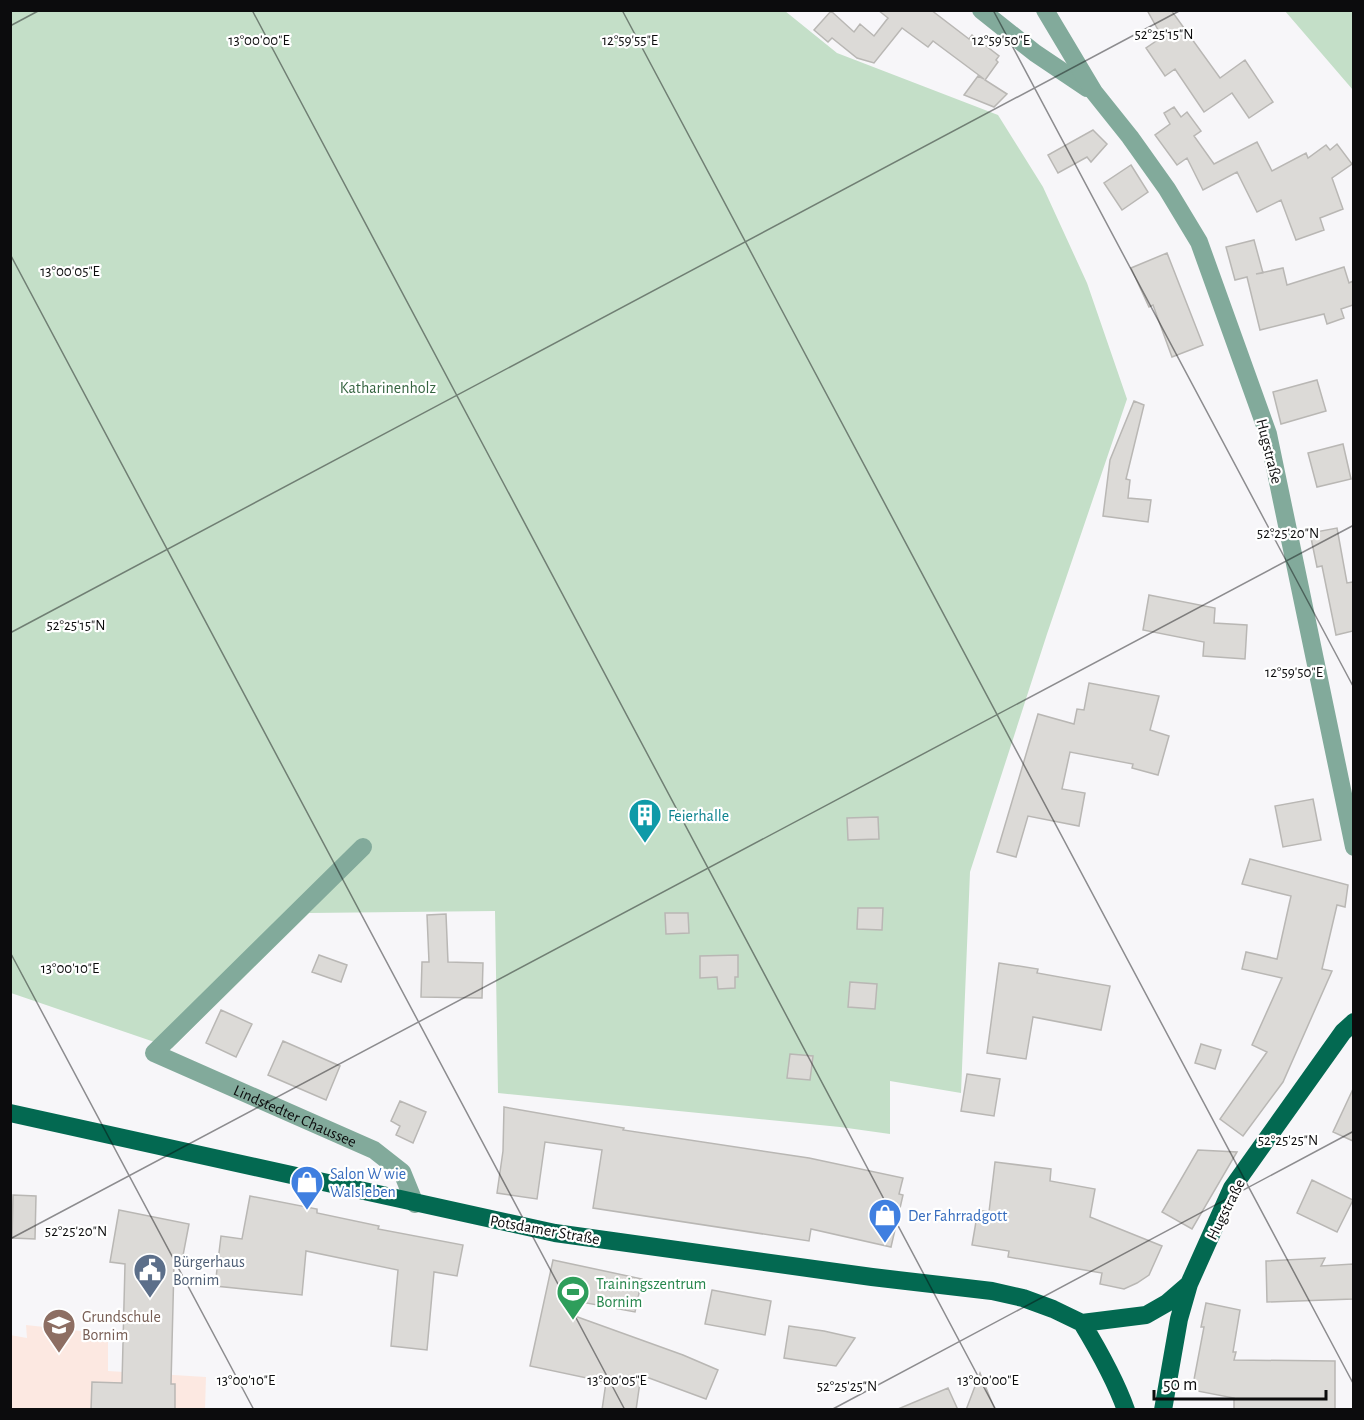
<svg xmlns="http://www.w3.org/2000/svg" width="1364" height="1420" viewBox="0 0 1364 1420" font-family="'Alegreya Sans',sans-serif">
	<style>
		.education { fill: #fce8e1 }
		.green { fill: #c4dfc8 }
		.building { fill: #dcdad7; stroke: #b9b7b4; stroke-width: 1.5 }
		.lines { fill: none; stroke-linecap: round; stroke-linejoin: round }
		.minor { stroke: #82aa9b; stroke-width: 18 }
		.major { stroke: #036951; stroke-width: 18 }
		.ticks { fill: none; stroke: #0c0c0d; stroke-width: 1.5; stroke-opacity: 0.45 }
		.labels { text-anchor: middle; stroke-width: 4.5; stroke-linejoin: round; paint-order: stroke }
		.park-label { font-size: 16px; fill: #356440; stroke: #fff }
		.street-label { font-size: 16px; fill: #0c0c0d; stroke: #fff }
		.culture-label { font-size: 16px; fill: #0d838f; stroke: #fff; text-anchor: start }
		.shop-label { font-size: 16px; fill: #366cbe; stroke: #fff; text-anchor: start }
		.service-label { font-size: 16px; fill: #4e5e75; stroke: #fff; text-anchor: start }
		.leisure-label { font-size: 16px; fill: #27864d; stroke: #fff; text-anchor: start }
		.education-label { font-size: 16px; fill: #785e54; stroke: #fff; text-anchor: start }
		.ticks-label { font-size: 15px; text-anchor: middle; fill: #0c0c0d; stroke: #fff; stroke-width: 4.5; stroke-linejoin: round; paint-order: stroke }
	</style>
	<rect width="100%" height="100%" fill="#f7f6f9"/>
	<path class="education" d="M26 1325 108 1334V1371L206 1377 205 1409H11L10 1335 27 1338Z"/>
	<path class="green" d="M11 11H785L837 53 998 115 1043 187 1087 283 1127 399 1047 634 970 872 961 1093 890 1081V1134L840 1127 498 1093 495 911 309 913 172 1048 11 993Z
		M1285 11H1353V90Z"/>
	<path class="building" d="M878 10H931L969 39 972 35 999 56 996 60 998 62 985 80 1007 94 994 107 964 95 978 76 984 79 933 41 928 47 902 28 874 63 857 58 832 38 828 42 814 30 831 11 854 32 860 24 874 36 888 18Z
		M1147 10H1171L1220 78 1245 60 1273 102 1249 118 1232 93 1204 112 1175 69 1165 76 1146 48 1162 37Z
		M1174 107 1181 117 1187 112 1201 131 1194 136 1214 164 1257 142 1272 171 1306 153 1308 158 1326 145 1330 150 1337 144 1352 164 1332 178 1343 209 1320 218 1324 230 1296 240 1281 200 1257 212 1237 172 1203 190 1187 158 1177 165 1155 135 1170 124 1164 113Z
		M1093 130 1107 144 1091 162 1087 157 1058 173 1048 155Z
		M1131 165 1148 192 1122 210 1104 183Z
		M1254 240 1263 273 1256 274 1283 268 1287 285 1344 267 1349 283 1353 281V305L1341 309 1344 318 1327 324 1324 314 1260 330 1247 277 1235 280 1226 247Z
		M1167 253 1203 345 1172 357 1153 305 1149 307 1131 268Z
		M1317 380 1326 411 1281 424 1273 392Z
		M1134 401 1144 405 1126 479 1130 480 1128 498 1151 500 1148 522 1103 516 1110 460Z
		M1343 444 1351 479 1317 487 1308 453Z
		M1337 528 1347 583 1353 582V631L1336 635 1322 566 1317 567 1310 533Z
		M1149 595 1215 608 1214 623 1247 625 1245 659 1203 656 1204 642 1143 630Z
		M1089 683 1159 696 1150 730 1169 736 1158 775 1132 768 1133 764 1070 752 1062 789 1085 793 1079 826 1028 816 1016 857 997 852 1038 714 1074 724 1077 709 1084 710Z
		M1313 799 1321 840 1283 847 1275 806Z
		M878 817 879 839 848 840 847 818Z
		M1250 859 1348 885 1345 907 1337 905 1322 969 1332 971 1283 1082 1243 1136 1220 1119 1267 1052 1252 1045 1282 978 1242 969 1246 952 1277 959 1291 896 1242 884Z
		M858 908H883L882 930 857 929Z
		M665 913H688L689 933 666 934Z
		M446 914 448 962 483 963 482 998 421 997 422 962H429L427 915Z
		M319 955 347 965 341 982 312 972Z
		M738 955V977H735V988L718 989 717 977 700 978V956Z
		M999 963 1038 969 1037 973 1110 986 1101 1030 1033 1017 1026 1059 987 1053Z
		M850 982 877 984 875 1009 848 1007Z
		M221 1010 252 1024 236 1057 206 1043Z
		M283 1041 340 1066 326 1100 268 1075Z
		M1201 1044 1221 1050 1215 1069 1195 1063Z
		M790 1054 813 1056 810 1080 787 1078Z
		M967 1074 1000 1079 994 1116 961 1111Z
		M1353 1089V1141L1333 1132Z
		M400 1101 426 1112 413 1143 396 1135 400 1126 391 1121Z
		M504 1107 624 1128 623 1130 809 1158 903 1178 899 1194 903 1195 891 1247 811 1229 809 1241 593 1208 602 1150 545 1142 537 1199 497 1193 503 1151Z
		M1198 1150 1237 1152 1192 1229 1162 1212Z
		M995 1162 1051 1169 1050 1181 1095 1189 1090 1217 1162 1246 1149 1275 1137 1283 1124 1289 1100 1284 1102 1273 1008 1257 1009 1251 972 1245 978 1210 989 1212Z
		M1312 1180 1353 1200 1337 1232 1297 1213Z
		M13 1195 36 1196 35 1239 12 1238Z
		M250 1196 317 1209V1213L379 1226 378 1229 463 1245 457 1276 434 1272 427 1350 391 1346 398 1270 306 1251 302 1295 215 1286 221 1236 242 1239Z
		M119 1210 189 1224 181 1266 174 1265 171 1384H175V1410H91L92 1382 122 1383 125 1264 110 1262Z
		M1325 1258 1321 1266 1353 1264V1299L1267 1302 1266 1261Z
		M553 1260 642 1279 635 1312 576 1301 572 1315 683 1355 718 1370 706 1399 641 1375 636 1410H602L606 1382 530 1366Z
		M712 1290 771 1301 765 1335 705 1324Z
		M1206 1303 1240 1310 1233 1352H1236L1234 1360 1335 1361V1409L1234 1410V1398L1192 1390 1204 1327H1201Z
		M789 1326 824 1331 855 1338 836 1366 784 1358Z
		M980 1373 995 1410H966Z
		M948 1388 958 1410H898V1409Z"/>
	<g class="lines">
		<g class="minor">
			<path d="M981 10 1035 53 1087 88"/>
			<path d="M1045 10 1094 92 1130 137 1167 189 1199 242 1268 434 1354 847"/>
			<path id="s1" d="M363 847 154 1053 374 1150 402 1172 415 1204"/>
		</g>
		<path class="major" d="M10 1113 555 1233 872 1277 992 1291 1023 1298 1053 1309 1082 1323
			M1082 1323 1146 1315 1167 1303 1189 1284
			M1082 1323C1099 1351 1115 1379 1126 1410
			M1163 1410 1179 1319 1189 1284 1232 1188 1343 1032 1354 1022"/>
	</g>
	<path class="ticks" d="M252 10 996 1410M622 10 1354 1385M993 10 1354 688M10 26 40 10M10 254 625 1410M10 633 1181 10M10 952 254 1410M10 1239 1354 525M831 1410 1354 1131"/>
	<defs>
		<g id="building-pin" transform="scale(1.725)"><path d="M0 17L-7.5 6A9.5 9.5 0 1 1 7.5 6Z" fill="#0f9aa8" stroke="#fff"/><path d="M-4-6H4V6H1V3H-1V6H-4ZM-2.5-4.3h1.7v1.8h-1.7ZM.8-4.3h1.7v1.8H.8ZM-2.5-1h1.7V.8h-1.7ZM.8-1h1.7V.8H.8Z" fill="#fff"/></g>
		<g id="shop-pin" transform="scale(1.725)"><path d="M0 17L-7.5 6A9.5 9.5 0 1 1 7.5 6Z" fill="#3f7fe0" stroke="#fff"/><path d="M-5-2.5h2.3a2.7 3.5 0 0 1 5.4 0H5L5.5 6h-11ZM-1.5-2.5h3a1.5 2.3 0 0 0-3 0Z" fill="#fff"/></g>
		<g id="civic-pin" transform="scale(1.725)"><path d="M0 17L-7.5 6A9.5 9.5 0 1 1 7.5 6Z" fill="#5c6f8a" stroke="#fff"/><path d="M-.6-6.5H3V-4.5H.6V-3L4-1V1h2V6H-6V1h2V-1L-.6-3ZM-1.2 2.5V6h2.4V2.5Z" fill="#fff"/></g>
		<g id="stadium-pin" transform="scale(1.725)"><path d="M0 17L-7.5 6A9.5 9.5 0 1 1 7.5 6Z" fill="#2e9e5b" stroke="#fff"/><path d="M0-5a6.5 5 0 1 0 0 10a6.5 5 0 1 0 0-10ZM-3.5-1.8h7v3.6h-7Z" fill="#fff"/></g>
		<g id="school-pin" transform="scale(1.725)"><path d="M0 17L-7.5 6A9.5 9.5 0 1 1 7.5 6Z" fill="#8d6e63" stroke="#fff"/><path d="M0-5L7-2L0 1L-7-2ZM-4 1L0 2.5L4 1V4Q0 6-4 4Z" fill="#fff"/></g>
	</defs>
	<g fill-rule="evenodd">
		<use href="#building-pin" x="645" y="815"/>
		<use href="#shop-pin" x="307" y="1182"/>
		<use href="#shop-pin" x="885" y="1215"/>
		<use href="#civic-pin" x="150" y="1270"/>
		<use href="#stadium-pin" x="573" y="1292"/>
		<use href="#school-pin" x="59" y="1325"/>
	</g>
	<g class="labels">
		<g class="park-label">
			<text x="388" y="393">Katharinenholz</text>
		</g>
		<g class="street-label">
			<text transform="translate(1270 451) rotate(76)" y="6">Hugstraße</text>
			<text dy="6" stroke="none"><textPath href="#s1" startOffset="448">Lindstedter Chaussee</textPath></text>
			<text transform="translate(1225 1209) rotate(-63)" y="6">Hugstraße</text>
			<text transform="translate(545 1229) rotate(10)" y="6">Potsdamer Straße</text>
		</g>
		<g class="culture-label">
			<text x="668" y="821">Feierhalle</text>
		</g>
		<g class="shop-label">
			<text x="330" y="1179">Salon W wie<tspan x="330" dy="18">Walsleben</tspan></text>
			<text x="908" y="1221">Der Fahrradgott</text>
		</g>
		<g class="service-label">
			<text x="173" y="1267">Bürgerhaus<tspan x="173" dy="18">Bornim</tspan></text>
		</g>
		<g class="leisure-label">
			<text x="596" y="1289">Trainingszentrum<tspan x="596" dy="18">Bornim</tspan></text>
		</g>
		<g class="education-label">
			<text x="82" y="1322">Grundschule<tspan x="82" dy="18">Bornim</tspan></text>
		</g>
	</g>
	<g class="ticks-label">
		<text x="1164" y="39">52°25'15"N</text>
		<text x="259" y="45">13°00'00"E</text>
		<text x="630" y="45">12°59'55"E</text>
		<text x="1001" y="45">12°59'50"E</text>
		<text x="70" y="276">13°00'05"E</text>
		<text x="1288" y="538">52°25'20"N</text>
		<text x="76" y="630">52°25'15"N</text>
		<text x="1294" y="677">12°59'50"E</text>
		<text x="70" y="973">13°00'10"E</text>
		<text x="1288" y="1145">52°25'25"N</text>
		<text x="76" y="1236">52°25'20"N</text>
		<text x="246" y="1385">13°00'10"E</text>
		<text x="617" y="1385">13°00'05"E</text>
		<text x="988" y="1385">13°00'00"E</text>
		<text x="847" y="1391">52°25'25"N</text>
	</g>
	<rect width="1364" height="1420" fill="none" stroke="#0c0c0d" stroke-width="24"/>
	<path d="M1154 1390v9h172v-9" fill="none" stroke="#0c0c0d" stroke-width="3"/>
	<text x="1163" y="1390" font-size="18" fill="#0c0c0d" stroke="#ffffff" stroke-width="4.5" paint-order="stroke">50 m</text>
</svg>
